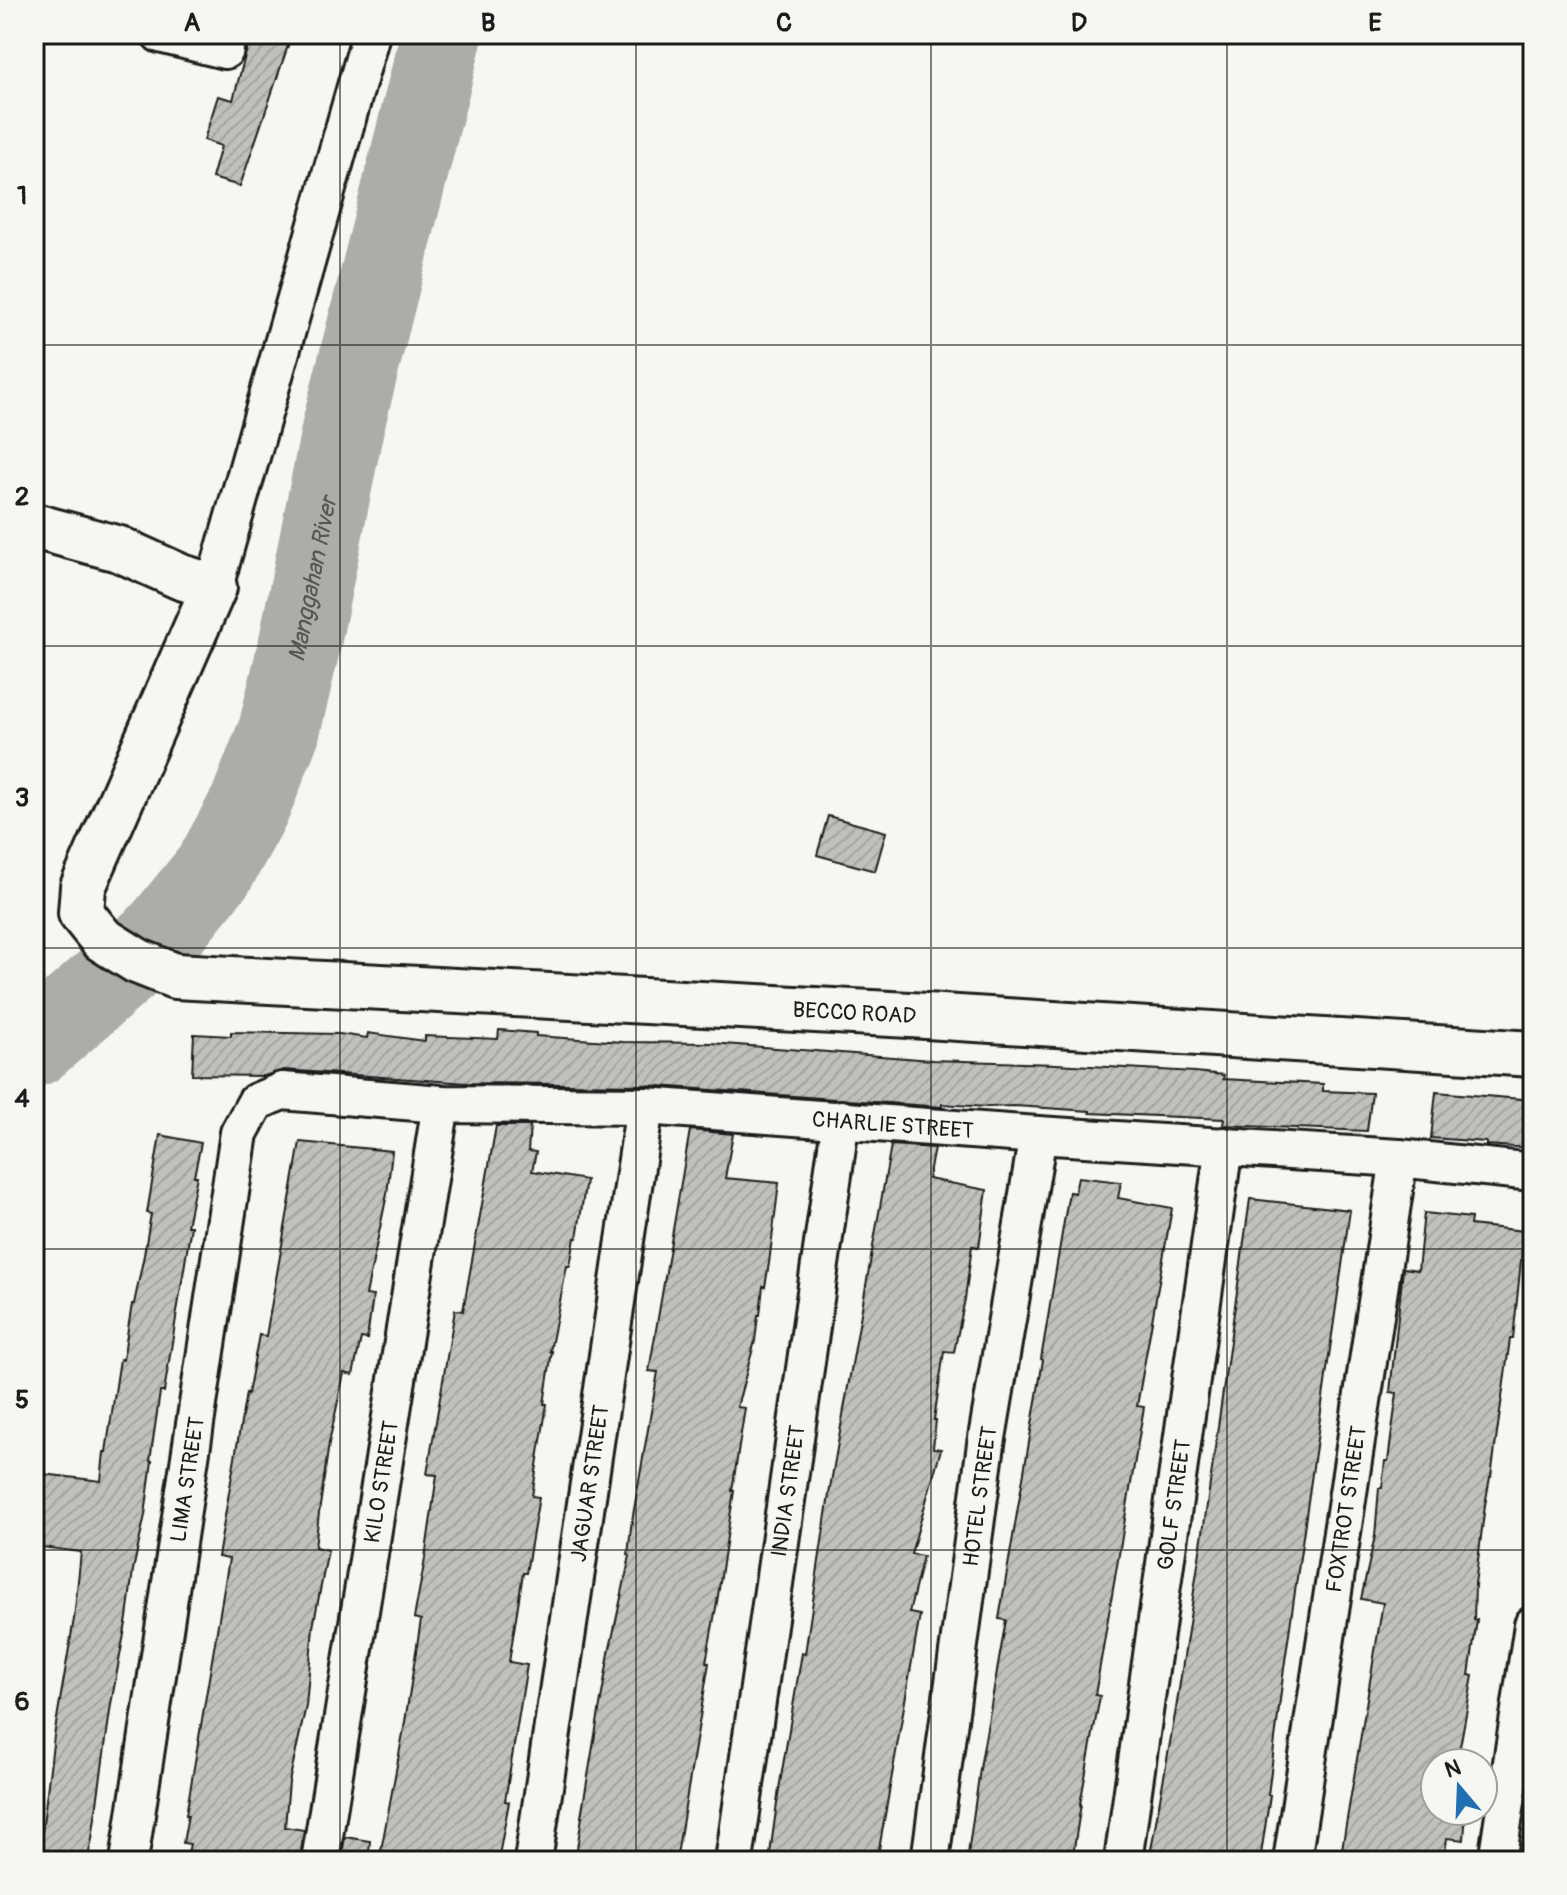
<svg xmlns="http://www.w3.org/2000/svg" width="1567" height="1895" viewBox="0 0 1567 1895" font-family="Pangolin,sans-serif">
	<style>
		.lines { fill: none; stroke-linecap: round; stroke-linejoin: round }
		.river { stroke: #acaca9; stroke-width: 82 }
		.building { fill: url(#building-hatch); stroke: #1c1c1c; stroke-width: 2 }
		.minor-casing { stroke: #1c1c1c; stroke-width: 42 }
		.tertiary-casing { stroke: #1c1c1c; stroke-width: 50 }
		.minor { stroke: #f6f6f2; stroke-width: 36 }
		.tertiary { stroke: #f6f6f2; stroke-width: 44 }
		.grid { fill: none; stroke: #1c1c1c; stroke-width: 2; stroke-opacity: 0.55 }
		.labels { text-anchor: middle; stroke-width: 8; stroke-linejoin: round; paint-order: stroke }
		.street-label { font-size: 22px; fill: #1c1c1c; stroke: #f6f6f2 }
		.water-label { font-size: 24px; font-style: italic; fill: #565654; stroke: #f6f6f2 }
		.neatline { fill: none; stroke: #1c1c1c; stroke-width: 3 }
		.grid-label { font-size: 26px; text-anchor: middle; font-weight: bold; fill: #1c1c1c }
	</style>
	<defs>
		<pattern id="building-hatch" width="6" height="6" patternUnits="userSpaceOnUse" patternTransform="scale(2)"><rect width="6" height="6" fill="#c0c0bd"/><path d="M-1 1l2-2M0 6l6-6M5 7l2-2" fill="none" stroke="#a4a4a2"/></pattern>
	</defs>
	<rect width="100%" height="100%" fill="#f6f6f2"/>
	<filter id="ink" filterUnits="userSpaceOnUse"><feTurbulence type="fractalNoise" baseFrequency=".0125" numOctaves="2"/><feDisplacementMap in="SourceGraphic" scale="16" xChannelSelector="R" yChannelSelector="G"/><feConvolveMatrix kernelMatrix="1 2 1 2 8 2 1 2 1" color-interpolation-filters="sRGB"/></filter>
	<g filter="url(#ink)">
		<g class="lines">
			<path class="river" id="s1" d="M34 1046 162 934 215 869 250 805 279 731 299 647 343 426 442 34"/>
		</g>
		<path class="building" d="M251 34H292L240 186 212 178 221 146 204 140 218 96 233 100Z
			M828 816 886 832 875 871 817 855Z
			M499 1030 536 1033V1036L623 1042 711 1043 932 1060 1056 1064 1195 1072 1224 1075 1223 1079 1323 1084V1091L1372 1093 1367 1131 1223 1125 1224 1119 1090 1113V1111L1015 1106 987 1107 942 1104V1107L645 1085 467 1083 284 1070 264 1076 192 1075 194 1034 231 1036V1032L339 1034 367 1038 368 1033 425 1041V1036L498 1039Z
			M1436 1092 1533 1100 1530 1148 1486 1145V1142L1431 1138Z
			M496 1126H530L528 1151 536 1152 532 1171 586 1180 577 1238H575L570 1266H567L550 1351H552L544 1404H547L532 1496 539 1497 526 1573H523L509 1662 527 1665 505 1801 509 1802 498 1861H379L404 1728 421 1620 414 1618 424 1565 437 1475 427 1474 455 1310 463 1311Z
			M690 1130 733 1134 725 1178 779 1183 769 1263 765 1287 763 1286 760 1315H758L755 1341 737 1407 745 1408 732 1491H734L717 1602 706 1662 709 1663 676 1861H575L582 1817H581L609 1653 630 1556 628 1555 631 1527 658 1372 649 1371Z
			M160 1135 201 1143 194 1176H197L187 1226H191L164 1392H160L150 1461H152L145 1515 133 1570 127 1618 111 1704 92 1839 87 1861H36L42 1832 54 1736 74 1619 81 1552 34 1546V1473L101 1481 104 1452H106L120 1359 123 1360 132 1304H134L144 1255 151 1214 147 1213Z
			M300 1142 392 1151 387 1194 366 1295 373 1296 367 1339 361 1338 353 1375 344 1373 329 1443 319 1513 315 1547 328 1550 313 1627 306 1706 289 1782 285 1827 304 1830 300 1861H186L190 1844 183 1843 188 1815H186L229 1559 218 1557 246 1393 248 1394 259 1335 266 1336Z
			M891 1145 934 1148 928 1179 987 1190 979 1247 972 1246 965 1299 954 1352 944 1351 934 1420H936L933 1448 941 1449 911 1554 923 1556 909 1613 920 1615 877 1861H769L779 1789 802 1653 805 1654 830 1488Z
			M1078 1177 1121 1182 1118 1198 1172 1208 1137 1406 1144 1407 1095 1695 1100 1696 1080 1804H1081L1072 1861H967L981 1762 1006 1620 999 1619 1043 1360 1041 1359 1069 1192 1075 1193Z
			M1250 1199 1350 1210 1284 1668 1268 1795H1270L1260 1861H1149L1176 1709 1206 1512Z
			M1424 1213 1471 1218 1470 1225 1524 1231 1513 1339H1510L1491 1477H1490L1485 1505 1475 1584 1474 1620H1477L1469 1675 1473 1676 1457 1763H1435V1811H1466L1464 1840 1447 1838 1444 1861H1340L1383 1603 1361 1599 1375 1536 1379 1488H1382L1385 1461H1388L1397 1393 1390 1392 1402 1279 1403 1268 1418 1270Z
			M345 1837 370 1841 368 1861H341Z"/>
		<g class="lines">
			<g class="minor-casing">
				<g id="minor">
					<path d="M160 34 225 50"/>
					<path d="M214 587 371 34"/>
					<path id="s2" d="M129 1861 239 1133 256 1102 282 1091 441 1104 645 1106 1038 1135 1399 1158 1533 1172"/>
					<path id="s3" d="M320 1861 441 1104"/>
					<path id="s4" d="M533 1861 645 1106"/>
					<path id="s5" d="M734 1861 841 1119"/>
					<path id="s6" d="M930 1861 986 1444 1038 1135"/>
					<path id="s7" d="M1123 1861 1224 1146"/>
					<path id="s8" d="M1292 1861 1399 1158"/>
					<path d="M1497 1861 1533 1625"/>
				</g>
			</g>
			<g class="tertiary-casing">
				<g id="tertiary">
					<path id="s9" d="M34 526 119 549 181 577 214 587 83 887 81 913 102 939 137 961 175 976 910 1015 1533 1054"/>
				</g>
			</g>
			<use href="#minor" class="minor"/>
			<use href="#tertiary" class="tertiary"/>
		</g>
	</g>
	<path class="grid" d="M340 34V1861M636 34V1861M931 34V1861M1227 34V1861M34 345H1533M34 646H1533M34 948H1533M34 1249H1533M34 1550H1533"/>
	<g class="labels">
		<g class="street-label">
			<text dy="8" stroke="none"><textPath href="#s9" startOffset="1340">BECCO ROAD</textPath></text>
			<text dy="8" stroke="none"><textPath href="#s2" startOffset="1412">CHARLIE STREET</textPath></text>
			<text dy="8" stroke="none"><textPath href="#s2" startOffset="386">LIMA STREET</textPath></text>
			<text dy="8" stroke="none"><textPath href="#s3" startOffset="384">KILO STREET</textPath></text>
			<text dy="8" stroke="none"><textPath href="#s4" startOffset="382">JAGUAR STREET</textPath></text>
			<text dy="8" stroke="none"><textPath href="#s5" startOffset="374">INDIA STREET</textPath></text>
			<text dy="8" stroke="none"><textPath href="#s6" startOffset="368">HOTEL STREET</textPath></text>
			<text dy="8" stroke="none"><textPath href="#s7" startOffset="360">GOLF STREET</textPath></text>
			<text dy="8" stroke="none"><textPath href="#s8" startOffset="356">FOXTROT STREET</textPath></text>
		</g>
		<g class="water-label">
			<text dy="8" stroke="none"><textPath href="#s1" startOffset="562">Manggahan River</textPath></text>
		</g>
	</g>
	<rect width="1567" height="1895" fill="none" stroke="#f6f6f2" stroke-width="88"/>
	<g transform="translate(1459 1787) rotate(341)"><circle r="38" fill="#f6f6f2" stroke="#9f9f9c" stroke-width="2"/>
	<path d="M0-6L14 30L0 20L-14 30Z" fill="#1f6fb2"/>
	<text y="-12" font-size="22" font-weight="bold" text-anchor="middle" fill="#1c1c1c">N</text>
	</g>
	<rect x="44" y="44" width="1479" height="1807" class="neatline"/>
	<g class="grid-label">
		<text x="192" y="31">A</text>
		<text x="488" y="31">B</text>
		<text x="784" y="31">C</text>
		<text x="1079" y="31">D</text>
		<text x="1375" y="31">E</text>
		<text x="22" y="204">1</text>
		<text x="22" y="505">2</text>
		<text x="22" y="806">3</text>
		<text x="22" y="1107">4</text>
		<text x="22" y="1408">5</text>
		<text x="22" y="1710">6</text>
	</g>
</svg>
